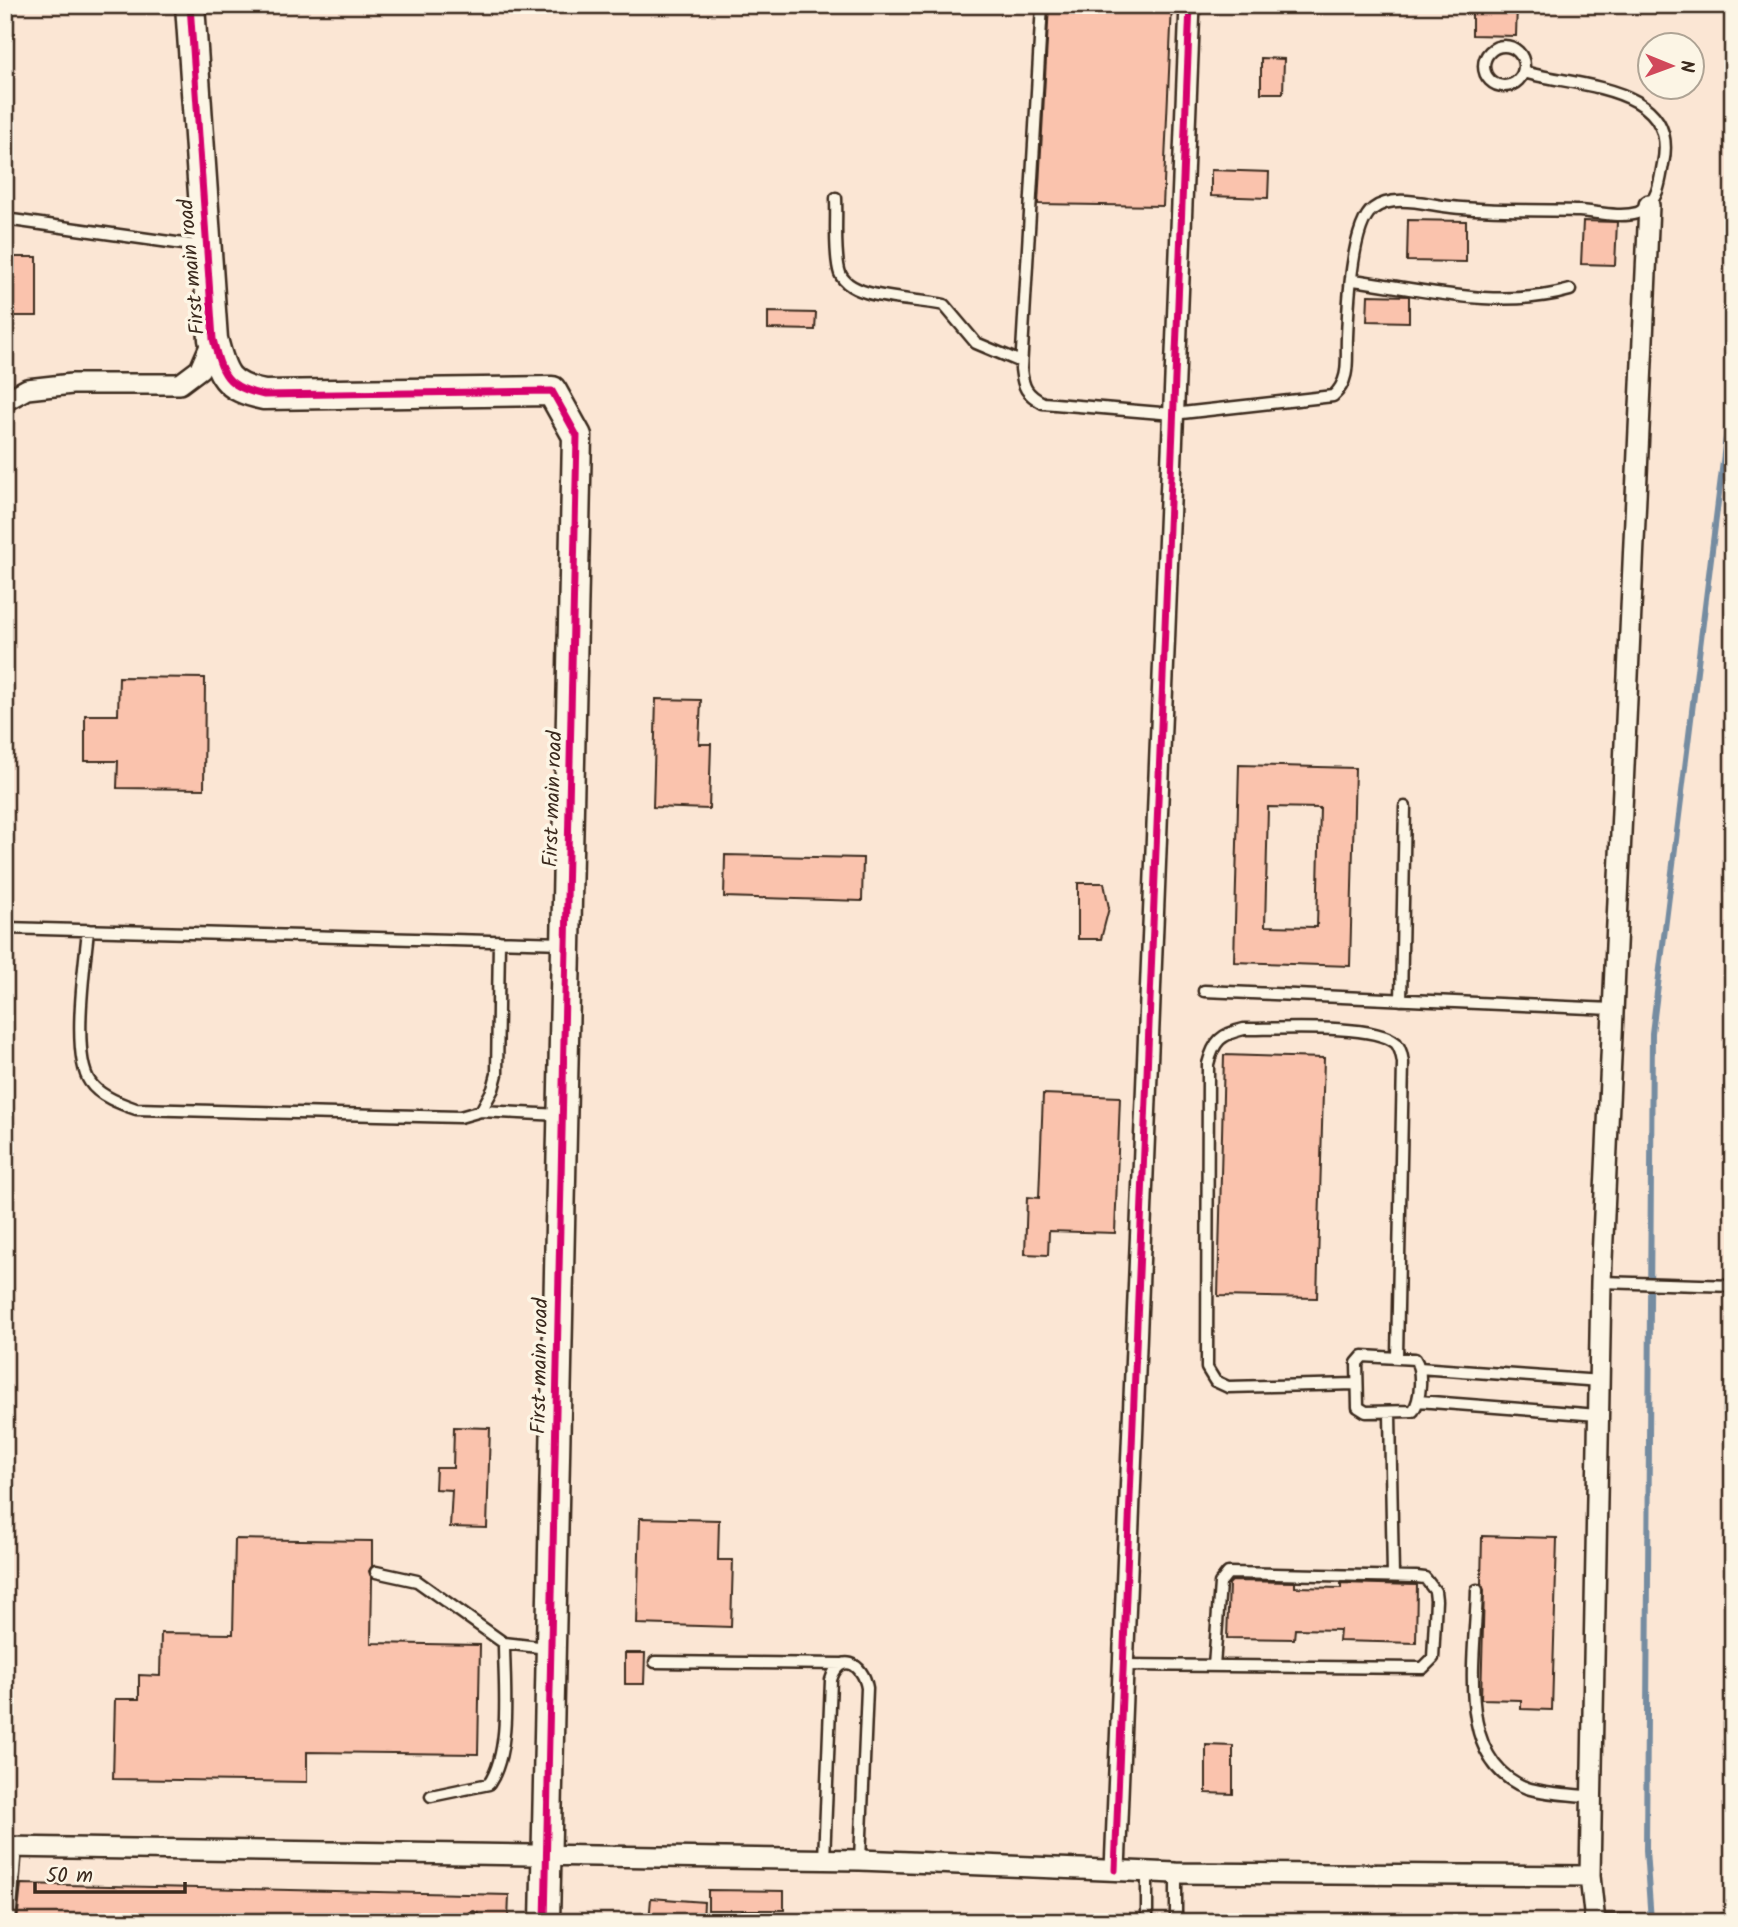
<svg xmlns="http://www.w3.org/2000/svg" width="1738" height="1927" viewBox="0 0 1738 1927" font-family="Kalam,sans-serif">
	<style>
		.built { fill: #fbe6d4; fill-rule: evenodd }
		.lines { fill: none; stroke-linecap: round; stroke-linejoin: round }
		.stream { stroke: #758ca1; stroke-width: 6 }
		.building { fill: #fac3ad; stroke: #3b2a1e; stroke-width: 2; fill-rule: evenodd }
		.lane-casing { stroke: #3b2a1e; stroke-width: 15 }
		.street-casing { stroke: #3b2a1e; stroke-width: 24 }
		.secondary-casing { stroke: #3b2a1e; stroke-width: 33 }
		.lane { stroke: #fcf5e5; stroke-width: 10 }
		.street { stroke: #fcf5e5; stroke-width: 19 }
		.secondary { stroke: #fcf5e5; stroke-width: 28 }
		.cycleway-casing { stroke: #fcf5e5; stroke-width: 11 }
		.cycleway { stroke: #d6006c; stroke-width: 7 }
		.labels { text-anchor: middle; stroke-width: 7; stroke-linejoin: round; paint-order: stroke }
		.street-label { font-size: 21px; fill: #3b2a1e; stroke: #fcf5e5 }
	</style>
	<rect width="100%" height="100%" fill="#fcf5e5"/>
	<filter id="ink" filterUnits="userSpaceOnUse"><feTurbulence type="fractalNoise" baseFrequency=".0143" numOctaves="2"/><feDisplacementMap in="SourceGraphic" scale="14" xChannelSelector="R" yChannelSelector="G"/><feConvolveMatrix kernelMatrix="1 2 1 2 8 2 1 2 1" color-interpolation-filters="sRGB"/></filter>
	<g filter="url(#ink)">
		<path class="built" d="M5 5H1733V1922H5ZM1650 46H1692V88H1650Z"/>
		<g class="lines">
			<path class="stream" d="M1651 1921 1646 1850 1652 1033 1733 381"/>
		</g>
		<path class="building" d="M1049 5H1172L1163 206 1038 204Z
			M1472 5H1517L1516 36 1472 35Z
			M1261 58 1284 59 1283 93H1261Z
			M1211 170 1269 172 1268 198 1211 196Z
			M1408 220 1466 221V262L1407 261Z
			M1583 221 1617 222 1615 265 1581 264Z
			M5 257H37V316H5Z
			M1368 295 1409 296V322L1367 321Z
			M768 312 816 313 815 330 768 329Z
			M119 677 205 678 204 789 117 788 118 761H85V715H118Z
			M656 699 701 700 699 744H711L709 809 653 807Z
			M1239 765 1355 768 1350 966 1234 962ZM1268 807 1320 808 1317 927 1265 926Z
			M725 855 863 858 862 901 724 897Z
			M1078 883H1104L1109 908 1101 939H1078Z
			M1224 1055 1324 1058 1317 1298 1218 1296Z
			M1043 1094 1120 1097 1115 1233 1049 1231 1048 1255 1025 1254 1027 1197 1039 1198Z
			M454 1427 490 1428 487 1528 450 1527 452 1490 435 1489 436 1468H453Z
			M640 1518 719 1520 718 1560H733L731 1627 637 1624Z
			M1482 1536 1557 1538 1552 1710 1521 1709V1700L1481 1699 1484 1590 1481 1584Z
			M235 1539 372 1541V1566L369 1571 372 1578 371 1643 480 1645 478 1754 307 1752V1782L113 1779 115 1699H139V1675L160 1676 161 1633 233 1634Z
			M1232 1581 1295 1582V1587L1341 1588V1583L1417 1585 1416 1643 1339 1641 1340 1630 1295 1629 1294 1639 1227 1638 1229 1584Z
			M625 1653H645L644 1684H625Z
			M1206 1745 1233 1746V1794L1206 1793Z
			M21 1884 509 1895 508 1922H480L479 1914 474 1911 467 1914 466 1922H17Z
			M708 1890 784 1891V1910H708Z
			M651 1898 704 1902 703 1922H649Z"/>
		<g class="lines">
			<g class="lane-casing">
				<path id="lane" d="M1042 5 1021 369C1023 387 1026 394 1043 403L1173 414 1333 396C1351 380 1346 359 1347 337 1348 310 1351 225 1373 209 1394 193 1428 205 1451 207 1493 212 1536 209 1579 211 1596 212 1620 218 1637 213 1641 212 1643 209 1646 207 1659 197 1660 179 1663 164 1680 84 1575 87 1524 72
					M1484 66a20 20 0 1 1 40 0a20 20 0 1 1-40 0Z
					M836 198C837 221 834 248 839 270 845 301 918 298 944 305L976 343 1021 362
					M5 219 205 247
					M1353 280C1424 290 1500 310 1570 290
					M5 928 565 943
					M88 930C85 963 71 1055 90 1082 99 1096 121 1104 136 1109L460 1117 481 1111 493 1089 497 1074 499 941
					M1204 991 1612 1009
					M1401 1000 1405 807
					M481 1111 560 1115
					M1601 1282 1733 1286
					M1363 1356 1415 1359C1423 1371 1421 1400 1413 1411L1366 1412 1358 1407 1357 1363Z
					M1419 1368 1601 1381
					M1356 1384 1228 1387 1215 1381 1207 1368 1208 1064C1214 1041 1221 1034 1244 1029 1277 1029 1374 1023 1396 1043 1401 1049 1402 1056 1403 1063L1397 1356
					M1418 1401 1598 1415
					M1390 1414 1393 1576
					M376 1572 417 1581 504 1643 547 1648
					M1477 1590C1476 1652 1453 1761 1527 1788 1546 1794 1571 1794 1591 1797
					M655 1662 843 1664
					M1123 1665 1423 1668 1433 1658 1436 1600 1435 1591 1425 1578 1416 1577 1228 1573 1220 1583 1214 1666
					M431 1796 489 1784C512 1750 504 1684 504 1643
					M824 1860 831 1680C839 1652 863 1662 867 1688L860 1860
					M1595 1920 1719 1921 1733 1916
					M10 1922 16 1847
					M473 1922V1918
					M1147 1922V1872
					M1176 1922V1873"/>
			</g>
			<g class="street-casing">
				<path id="street" d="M5 401 27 389 72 384H180L200 369 213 339
					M5 1847 860 1860 1176 1873 1590 1876
					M1115 1870 1190 5
					M1595 1922 1590 1876 1601 1282 1649 205"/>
			</g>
			<g class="secondary-casing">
				<path id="secondary" d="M190 5 213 339C222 375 226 387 264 395L552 391 577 436 545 1922"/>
			</g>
			<use href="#lane" class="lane"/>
			<use href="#street" class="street"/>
			<use href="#secondary" class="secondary"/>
			<g class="cycleway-casing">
				<path id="cycleway" d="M190 5 213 339C222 375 226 387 264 395L552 391 577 436 545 1922
					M1115 1870 1190 5"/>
			</g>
			<use href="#cycleway" class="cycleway"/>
		</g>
	</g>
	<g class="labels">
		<g class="street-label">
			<text transform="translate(191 267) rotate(-95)" y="7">First main road</text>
			<text transform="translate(552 799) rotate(-88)" y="7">First main road</text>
			<text transform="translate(539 1366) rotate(-89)" y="7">First main road</text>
		</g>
	</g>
	<rect width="1738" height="1927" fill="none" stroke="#fcf5e5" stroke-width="28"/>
	<rect x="14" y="14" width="1710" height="1899" fill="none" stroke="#3b2a1e" stroke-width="2.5" filter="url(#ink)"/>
	<g transform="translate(1671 66) rotate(91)"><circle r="33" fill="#fcf5e5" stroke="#afa495" stroke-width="2"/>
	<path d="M0-5L12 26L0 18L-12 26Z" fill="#d1495b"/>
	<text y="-10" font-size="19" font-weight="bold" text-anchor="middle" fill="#3b2a1e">N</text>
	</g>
	<path d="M35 1882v10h150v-10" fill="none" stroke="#3b2a1e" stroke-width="3.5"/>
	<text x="46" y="1882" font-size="21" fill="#3b2a1e" stroke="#fcf5e5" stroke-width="5" paint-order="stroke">50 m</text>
</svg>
